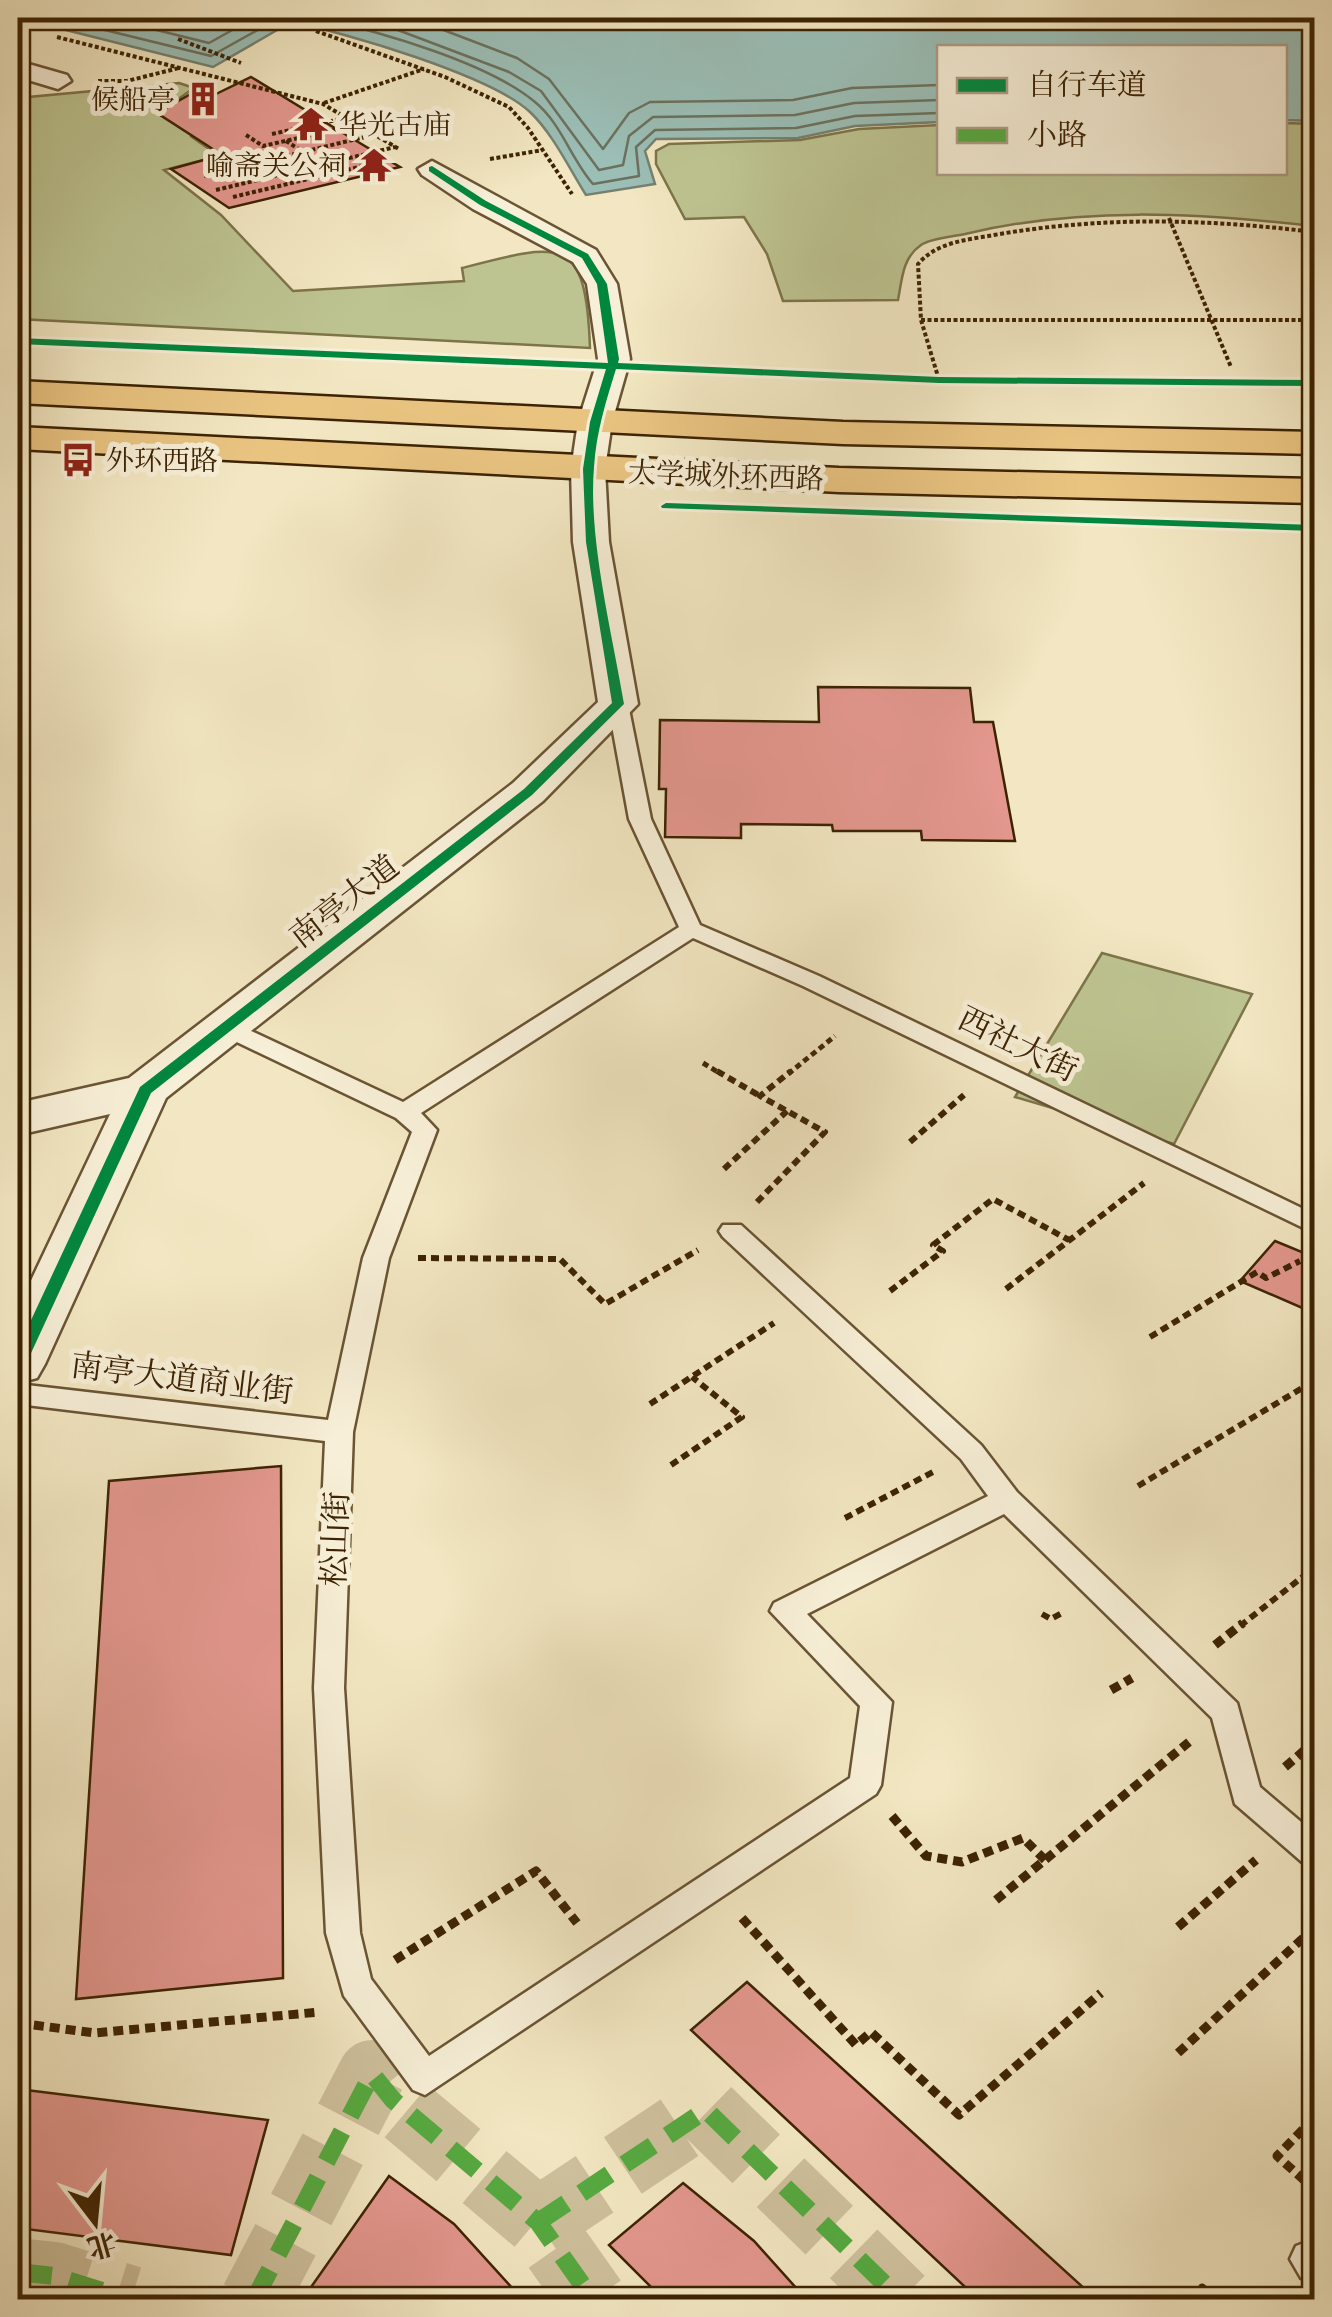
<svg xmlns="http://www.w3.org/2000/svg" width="1332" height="2317" viewBox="0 0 1332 2317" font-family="Cardo,'Noto Serif SC',serif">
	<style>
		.green { fill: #bdc491; stroke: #7d744a; stroke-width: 2.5 }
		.water { fill: #9bbfb7; stroke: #75816f; stroke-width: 2.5 }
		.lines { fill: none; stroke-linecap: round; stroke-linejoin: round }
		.shore { stroke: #6c715d; stroke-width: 2.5 }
		.building { fill: #e3978e; stroke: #3d2303; stroke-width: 2.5 }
		.street-tunnel { stroke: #cec09c; stroke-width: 68; stroke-dasharray: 68 34; stroke-linecap: butt }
		.lane-casing { stroke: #6a5433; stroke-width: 5 }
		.street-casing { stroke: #6a5433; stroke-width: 5 }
		.primary-casing { stroke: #3d2303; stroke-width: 5 }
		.path-far3 { stroke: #3d2303; stroke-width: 4; stroke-dasharray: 4 2.5; stroke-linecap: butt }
		.path-far2 { stroke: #3d2303; stroke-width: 5; stroke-dasharray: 6 4; stroke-linecap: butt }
		.path-far1 { stroke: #3d2303; stroke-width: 6; stroke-dasharray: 8 5; stroke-linecap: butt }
		.path { stroke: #3d2303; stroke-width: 9; stroke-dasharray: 10 6; stroke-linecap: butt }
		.lane { fill: #f7efd7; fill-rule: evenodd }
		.street { fill: #f7efd7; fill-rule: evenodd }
		.primary { fill: #e9c481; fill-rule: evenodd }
		.quiet { stroke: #55aa40; stroke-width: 18; stroke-dasharray: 34 18; stroke-linecap: butt }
		.cycleway-casing { stroke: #f7efd7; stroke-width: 6 }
		.cycleway { fill: #00873e; fill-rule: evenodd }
		.labels { text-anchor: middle; stroke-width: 10; stroke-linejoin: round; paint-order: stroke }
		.far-poi-label { font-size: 28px; fill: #3d2303; stroke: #f7efd7; text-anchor: end }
		.far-street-label { font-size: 28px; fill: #3d2303; stroke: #f7efd7 }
		.street-label { font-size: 32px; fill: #3d2303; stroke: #f7efd7 }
	</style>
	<rect width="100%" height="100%" fill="#f2e7c2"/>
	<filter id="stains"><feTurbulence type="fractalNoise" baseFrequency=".002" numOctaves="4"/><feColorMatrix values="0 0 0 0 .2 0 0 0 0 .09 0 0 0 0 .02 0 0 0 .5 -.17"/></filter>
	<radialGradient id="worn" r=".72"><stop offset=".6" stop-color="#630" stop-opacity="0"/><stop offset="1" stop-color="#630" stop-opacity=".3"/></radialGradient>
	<path class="green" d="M179 83 194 88 174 102 213 109 224 129 192 137 219 156 164 170 221 215 293 291 464 281 462 268C562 242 586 234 590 348L18 319V98Z
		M1285 123 1314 124V226C1197 213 1081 206 965 234 951 237 931 238 921 245 902 258 902 280 898 300L783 301 767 254 744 217 685 219 656 164V151L669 144 800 140 859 129 939 125V172H1284Z
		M1102 953 1252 994 1174 1144 1015 1097Z"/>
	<path class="water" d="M18 18H1314V121L1285 120 1284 48H939V122L855 126 798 138 656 139 645 151 655 184 586 195C569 168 553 134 530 112 492 76 344 32 291 22L213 67Z"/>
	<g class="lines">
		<path class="shore" d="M56 18 211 56 279 18
			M108 18 209 43 254 18
			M319 18C380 32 487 62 535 102 561 123 571 159 593 184L639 176 636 147 655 130 796 128 855 116 939 113
			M366 18 509 72 541 91 599 170 623 165 629 136 653 117 795 115 854 103 939 100
			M412 18 517 58 549 79 603 149 629 113 650 102 793 100 852 88 939 85"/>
	</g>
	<path class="building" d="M251 77 338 130 400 167 229 208 171 169 222 155 157 113 196 91 216 94Z
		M818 687 970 688 974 722H993L1015 841 922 840 921 831H833L832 825 741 824V838L665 837 666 789H659L660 720 819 722Z
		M1275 1241 1314 1257V1313L1240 1281Z
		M281 1466 283 1978 76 1999 109 1481Z
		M747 1982 1097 2300H979L691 2030Z
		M18 2089 268 2120 231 2255 18 2228Z
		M389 2176 454 2224 523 2300H302Z
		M683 2183 754 2241 807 2300H664L609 2245Z"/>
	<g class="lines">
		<path class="street-tunnel" d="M538 2222 706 2110 901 2300
			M18 2272 54 2276 131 2300
			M254 2300 372 2074 393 2100 538 2222 593 2300"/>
		<g class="lane-casing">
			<path id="lane" d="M618 698 628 704 651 819 700 925 819 976 1314 1214V1233L803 986 693 938 421 1113 437 1130 389 1258 353 1432 344 1688 360 1933 371 1979 429 2056 850 1778 860 1706 770 1611 774 1603 988 1496 961 1459 723 1237 719 1231 723 1225H741L981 1445 1017 1492 1237 1703 1260 1787 1314 1833V1866L1302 1862 1235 1804 1212 1718 1004 1514 807 1614 892 1702 881 1785 876 1794 425 2095 413 2090 344 1996 326 1933 314 1688 325 1441 18 1404V1384L328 1420 363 1258 412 1132 396 1118 218 1033 214 1028 226 1021 234 1023 403 1102 679 927 629 819 608 704Z
				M1309 2241 1314 2243V2283L1301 2278 1290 2259 1296 2246Z"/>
		</g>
		<g class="street-casing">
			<path id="street" d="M18 61 67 75 71 81 58 89 18 77Z
				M432 161 596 250 617 284 630 359 612 422 605 469 609 542 638 704 543 801 166 1098 45 1364 37 1378 18 1383V1308L110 1114 18 1135V1103L129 1078 513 783 598 702 573 542 571 469 578 422 598 359 587 284 573 262 473 209 422 175 418 169Z"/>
		</g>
		<g class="primary-casing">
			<path id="primary" d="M18 381 843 422 1314 432V454L843 444 18 403Z
				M18 427 839 468 1314 479V503L839 492 18 449Z"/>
		</g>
		<path class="path-far3" d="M316 31 445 77 509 107 528 128 572 194
			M57 37 323 104 399 149
			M178 39 241 63
			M98 81H127L179 68
			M324 103 424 69
			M272 134 345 118
			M246 135 263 146 356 125
			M286 141 322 164
			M490 159 543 150
			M204 176 373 135
			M216 190 395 147
			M233 197 388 160
			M1169 218 1231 367
			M921 320H1314
			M939 380 921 320 918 264C937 242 966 240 994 235 1102 216 1206 219 1314 232"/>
		<path class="path-far2" d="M703 1063 721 1074
			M788 1074 835 1036"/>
		<path class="path-far1" d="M717 1071 760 1096
			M910 1142 964 1095
			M724 1169 787 1111
			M757 1202 825 1132 760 1096 791 1071
			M418 1258 560 1259 605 1304 698 1250
			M1006 1289 1144 1183
			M890 1291 943 1251 933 1245 993 1199 1069 1240
			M1150 1337 1257 1272 1266 1278 1300 1261
			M650 1404 774 1323
			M671 1465 742 1417 692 1377
			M1138 1486 1314 1381
			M845 1518 933 1472
			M1042 1614 1051 1619 1062 1613
			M1240 1626 1314 1568"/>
		<path class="path" d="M1215 1645 1243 1623
			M1111 1690 1132 1678
			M1285 1767 1314 1742
			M892 1816 926 1856 962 1862 1023 1838 1045 1860
			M996 1900 1189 1742
			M742 1918 856 2045 871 2032 959 2115 1101 1993
			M1178 1927 1256 1860
			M395 1960 536 1871 577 1923
			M18 2023 95 2033 319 2012
			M1178 2053 1314 1928
			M1314 2118 1277 2156 1314 2189
			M1191 2300 1202 2288 1215 2300"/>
		<use href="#lane" class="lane"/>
		<use href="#street" class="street"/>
		<use href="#primary" class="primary"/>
		<path class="quiet" d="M538 2222 706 2110 901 2300
			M18 2272 54 2276 131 2300
			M254 2300 372 2074 393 2100 538 2222 593 2300"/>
		<g class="cycleway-casing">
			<path id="cycleway" d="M432 166 486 201 588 254 607 284 619 359 618 363 939 377 1314 380V386L939 383 616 369C606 401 596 433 594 467 588 539 612 632 624 704L532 795 151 1093 26 1364 24 1368 18 1370V1348L140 1087 524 789 612 703 586 542 583 469 590 422 606 369 18 344V338L608 363 597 284 582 258 480 205 429 171V167Z
				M666 503 1314 525V531L662 508 661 506Z"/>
		</g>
		<use href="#cycleway" class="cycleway"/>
	</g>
	<defs>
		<g id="building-bare" transform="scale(2.7)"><path d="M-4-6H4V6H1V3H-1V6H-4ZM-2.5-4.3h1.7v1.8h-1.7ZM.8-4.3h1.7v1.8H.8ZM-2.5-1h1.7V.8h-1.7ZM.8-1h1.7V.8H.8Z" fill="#8f2418" stroke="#f7efd7" stroke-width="2.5" paint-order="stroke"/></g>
		<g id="temple-bare" transform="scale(2.7)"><path d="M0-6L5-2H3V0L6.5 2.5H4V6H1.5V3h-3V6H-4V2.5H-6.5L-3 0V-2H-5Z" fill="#8f2418" stroke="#f7efd7" stroke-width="2.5" paint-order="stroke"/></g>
		<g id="bus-bare" transform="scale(2.7)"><path d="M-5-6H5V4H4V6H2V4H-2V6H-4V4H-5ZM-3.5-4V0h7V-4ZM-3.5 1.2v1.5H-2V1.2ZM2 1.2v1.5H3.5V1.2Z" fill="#8f2418" stroke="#f7efd7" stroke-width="2.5" paint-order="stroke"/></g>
	</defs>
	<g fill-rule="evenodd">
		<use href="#building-bare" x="203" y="99"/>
		<use href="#temple-bare" x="311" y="124"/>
		<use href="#temple-bare" x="374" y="165"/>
		<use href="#bus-bare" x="78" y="460"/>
	</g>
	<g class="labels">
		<g class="far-poi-label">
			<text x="175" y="109">候船亭</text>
			<text x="339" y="134" text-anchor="start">华光古庙</text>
			<text x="346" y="175">喻斋关公祠</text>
			<text x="106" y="470" text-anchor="start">外环西路</text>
		</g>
		<g class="far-street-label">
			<text transform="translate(726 475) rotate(2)" y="10">大学城外环西路</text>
		</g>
		<g class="street-label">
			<text transform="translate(344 901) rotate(-38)" y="11">南亭大道</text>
			<text transform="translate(1018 1044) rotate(26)" y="11">西社大街</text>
			<text transform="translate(182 1378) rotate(7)" y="11">南亭大道商业街</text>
			<text transform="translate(335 1539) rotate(-88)" y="11">松山街</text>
		</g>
	</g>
	<rect width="1332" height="2317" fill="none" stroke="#f2e7c2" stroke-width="60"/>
	<rect x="20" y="20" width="1292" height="2277" fill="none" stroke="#3d2303" stroke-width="5"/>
	<rect x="30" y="30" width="1272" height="2257" fill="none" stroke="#3d2303" stroke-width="2.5"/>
	<rect x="937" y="45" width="350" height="130" fill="#f7efd7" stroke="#ad9d82" stroke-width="2.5"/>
	<rect x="957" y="78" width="50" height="15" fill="#00873e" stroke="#ad9d82" stroke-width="2.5"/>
	<text x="1027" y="95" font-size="30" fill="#3d2303">自行车道</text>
	<rect x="957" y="128" width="50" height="15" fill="#55aa40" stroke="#ad9d82" stroke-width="2.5"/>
	<text x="1027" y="145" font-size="30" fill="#3d2303">小路</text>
	<g transform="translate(95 2222) rotate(164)" stroke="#f7efd7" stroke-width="8" paint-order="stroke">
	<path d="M0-8L18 38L0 25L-18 38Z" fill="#3d2303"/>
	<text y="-15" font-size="28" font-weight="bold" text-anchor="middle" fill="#3d2303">北</text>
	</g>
	<rect width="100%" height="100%" filter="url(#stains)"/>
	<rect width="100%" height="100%" fill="url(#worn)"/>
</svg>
